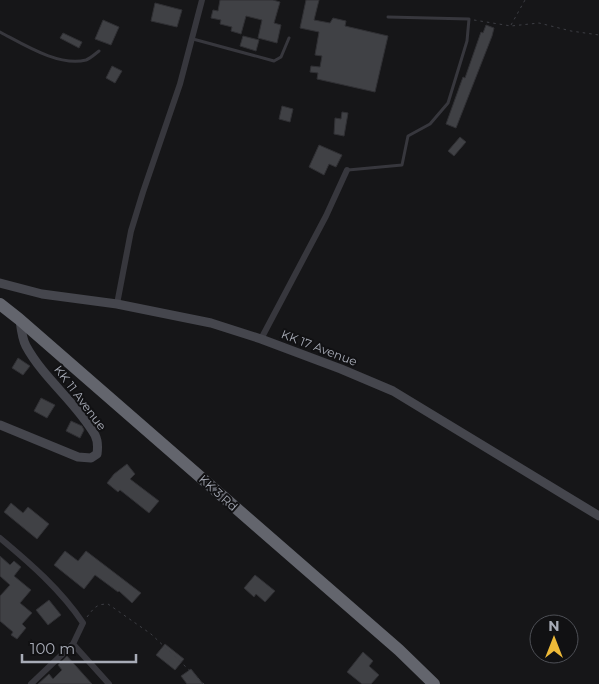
<svg xmlns="http://www.w3.org/2000/svg" width="599" height="684" viewBox="0 0 599 684" font-family="Montserrat,sans-serif">
	<style>
		.building { fill: #404145; stroke: #303034 }
		.lines { fill: none; stroke-linecap: round; stroke-linejoin: round }
		.path { stroke: #3d3e44; stroke-width: 1; stroke-dasharray: 2.5 4; stroke-linecap: butt }
		.lane { stroke: #37373d; stroke-width: 3 }
		.street { stroke: #37373d; stroke-width: 6 }
		.secondary { stroke: #45464d; stroke-width: 9 }
		.highway { stroke: #63656d; stroke-width: 12 }
		.labels { text-anchor: middle; stroke-width: 4; stroke-linejoin: round; paint-order: stroke }
		.street-label { font-size: 12px; fill: #a8acb7; stroke: #111113 }
	</style>
	<rect width="100%" height="100%" fill="#161618"/>
	<path class="building" d="M220 0H273L280 2 274 23 281 25 277 43 258 38 262 20 246 16 241 34 231 31 232 27 220 24 221 20 211 18 213 10 218 11Z
		M306 0H319L314 20 330 23 333 18 346 21 345 26 388 36 375 92 317 79 318 73 310 72 311 66 320 67 322 56 315 55 319 32 300 28Z
		M155 3 182 10 177 27 151 21Z
		M103 20 119 27 111 45 95 39Z
		M486 25 494 28 492 36 456 128 446 124 463 77 465 78 481 32 483 33Z
		M63 33 82 42 79 48 60 38Z
		M243 36 259 40 256 51 240 46Z
		M112 66 122 71 115 83 106 78Z
		M282 106 293 109 290 122 279 119Z
		M342 112 348 113 344 136 334 134 335 118 341 119Z
		M460 137 466 142 454 156 448 151Z
		M319 145 342 155 336 167 329 164 324 175 309 167Z
		M18 358 30 366 23 375 12 368Z
		M41 398 55 405 47 418 34 411Z
		M71 421 82 426 84 430 80 438 66 431Z
		M127 464 135 474 130 479 159 501 149 513 120 490 118 492 107 483 114 474Z
		M11 503 23 513 28 507 49 524 37 539 4 512Z
		M65 551 78 561 86 551 141 593 132 603 119 591 118 592 95 575 84 589 54 565Z
		M0 556 10 565 14 561 21 567 14 576 31 590 20 603 32 613 22 624 26 628 17 639 11 635 13 632 0 621V596L10 585 0 576Z
		M255 575 275 591 265 602 256 594 254 597 244 588Z
		M49 600 61 615 48 625 36 610Z
		M165 644 184 659 175 670 156 655Z
		M363 652 373 661 369 666 379 675 371 684H362L347 672Z
		M67 656 92 684H38L49 674 53 679 62 670 58 665Z
		M191 669 203 684H187L181 676Z"/>
	<g class="lines">
		<path class="path" d="M474 20 511 26 539 23 571 31 599 35
			M511 25 525 0
			M87 617C94 608 96 604 108 604L151 634 204 684"/>
		<path class="lane" d="M0 32C23 44 59 67 86 60 91 58 95 54 99 51
			M193 39 274 61 281 57 289 38
			M348 170 402 165 408 136 430 124 448 103 467 41 469 19 388 17"/>
		<path class="street" d="M117 304 131 231 143 192 180 84 202 0
			M261 339 326 216 347 170
			M0 538C30 563 61 590 83 623L73 644 31 684
			M73 644 109 684"/>
		<path class="secondary" d="M0 283 42 294 117 304 211 323 261 339 341 369 393 391 599 516
			M0 425 78 457 91 458 97 454C98 447 98 441 95 435 76 402 44 379 26 346 22 339 21 328 20 320"/>
		<path class="highway" d="M0 304 19 319 399 650 434 684"/>
	</g>
	<g class="labels">
		<g class="street-label">
			<text transform="translate(319 348) rotate(21)" y="4">KK 17 Avenue</text>
			<text transform="translate(80 398) rotate(53)" y="4">KK 11 Avenue</text>
			<text transform="translate(218 493) rotate(42)" y="4">KK 3 Rd</text>
		</g>
	</g>
	<g transform="translate(554 639)"><circle r="24" fill="#111113" stroke="#4d4f55"/>
	<path d="M0-4L9 19L0 12L-9 19Z" fill="#eeba38"/>
	<text y="-8" font-size="14" font-weight="bold" text-anchor="middle" fill="#a8acb7">N</text>
	</g>
	<path d="M22 654v8h114v-8" fill="none" stroke="#a8acb7" stroke-width="2.5"/>
	<text x="30" y="654" font-size="15" fill="#a8acb7" stroke="#111113" stroke-width="4" paint-order="stroke">100 m</text>
</svg>
